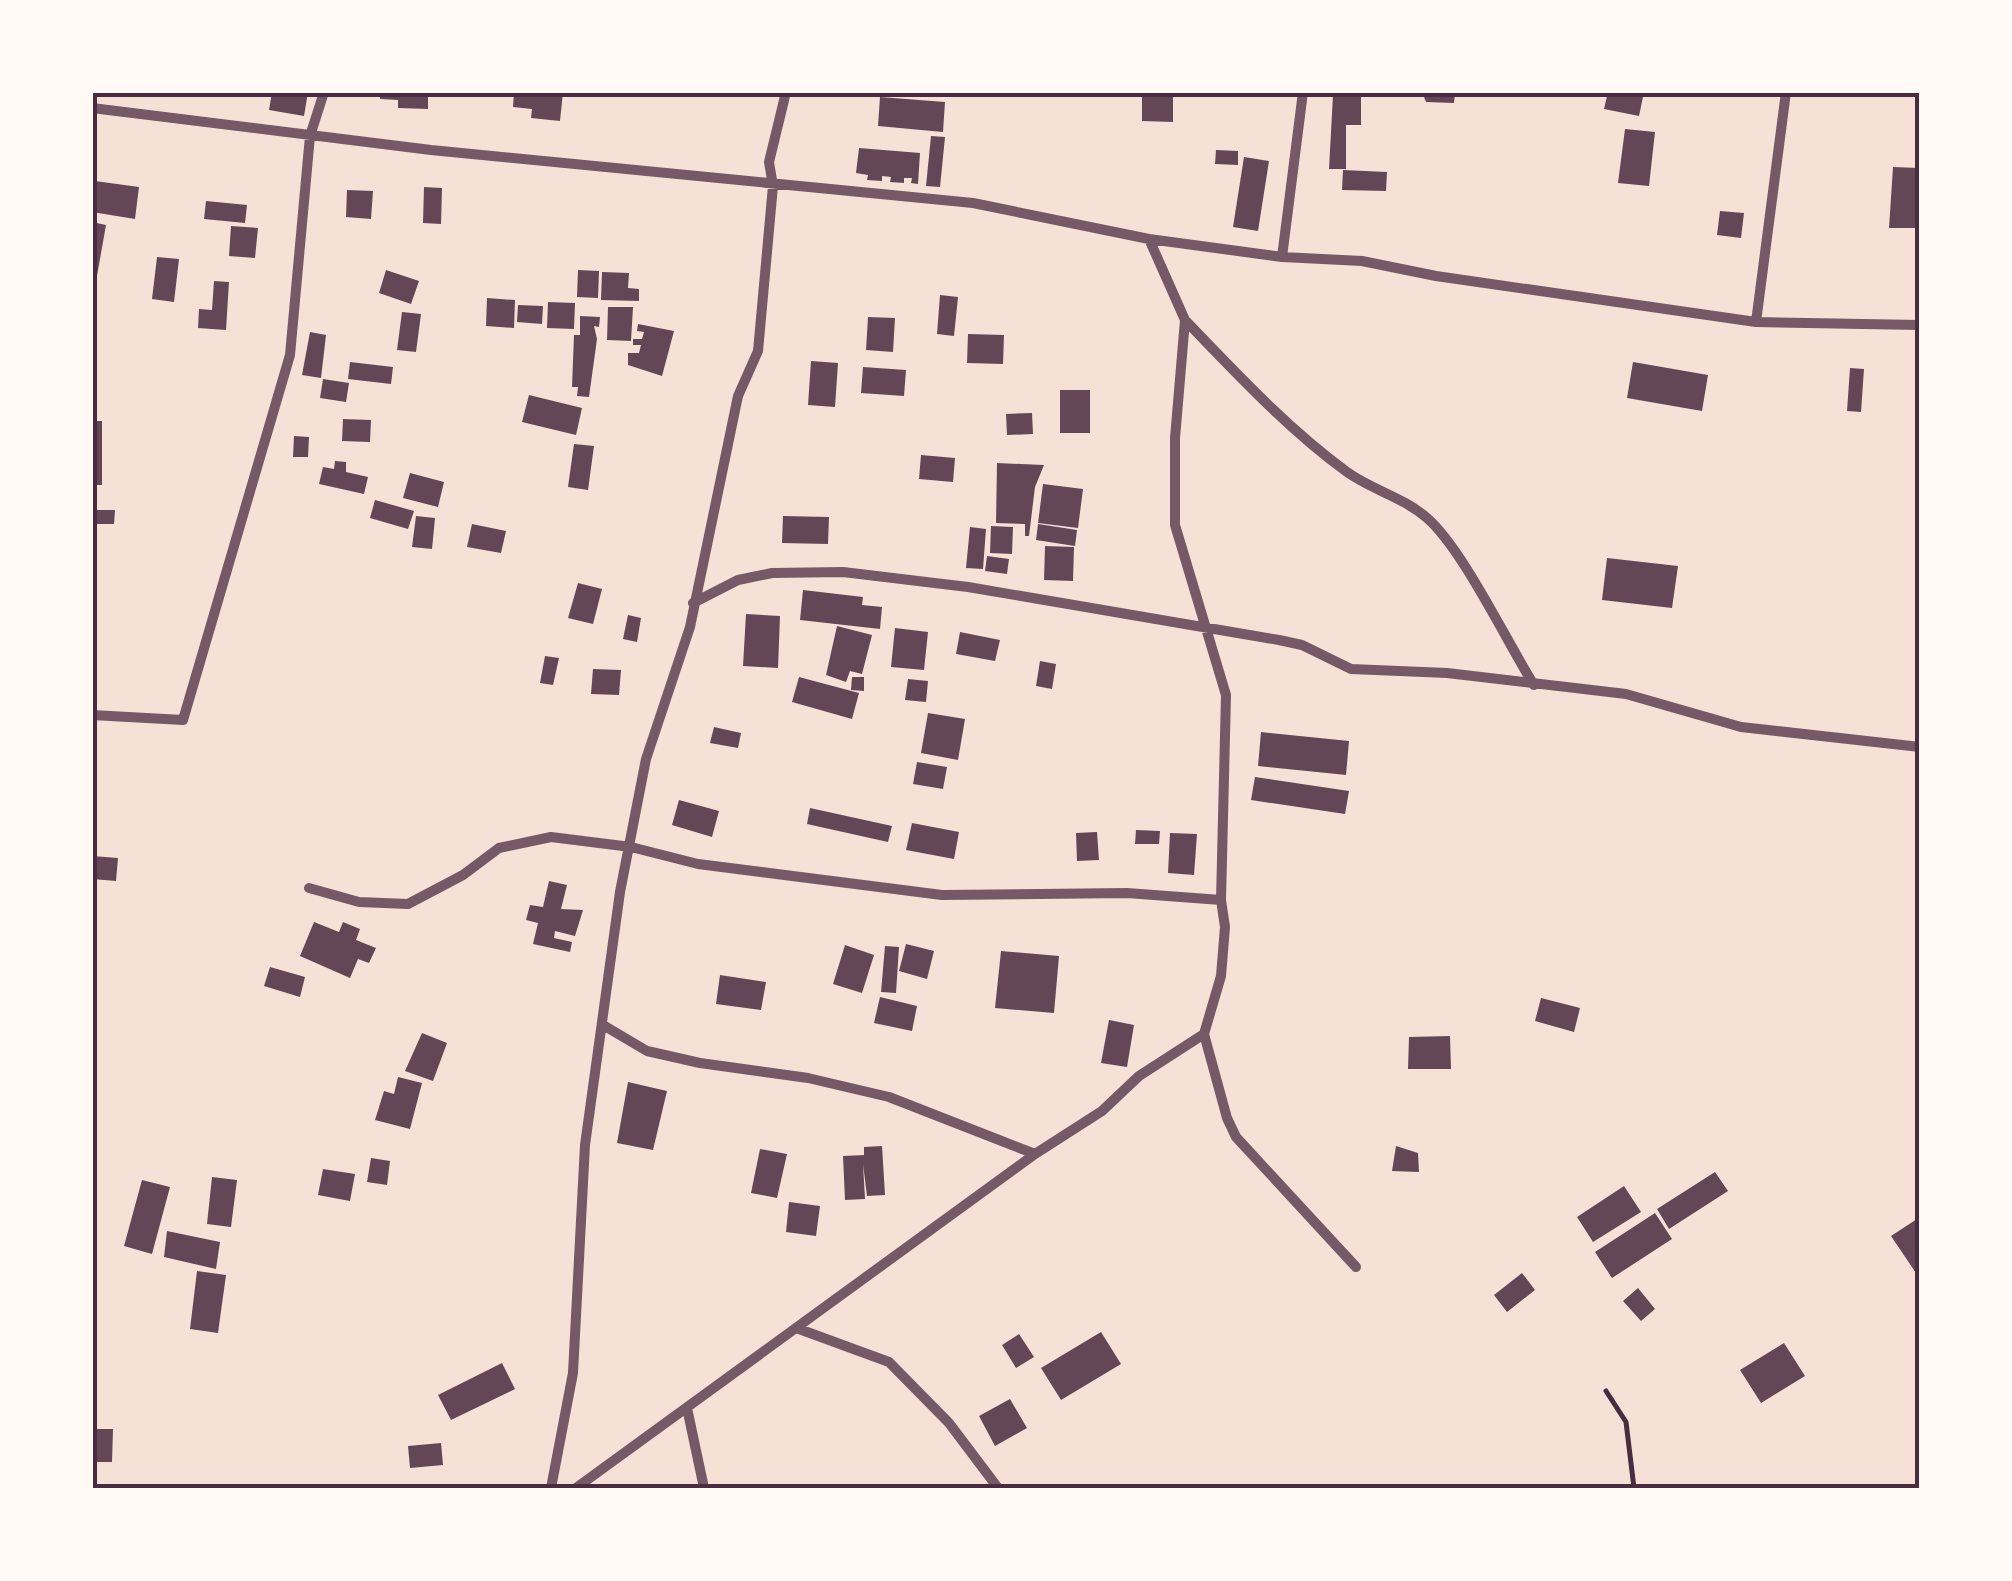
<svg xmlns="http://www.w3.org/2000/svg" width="2012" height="1581" viewBox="0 0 2012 1581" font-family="'Times New Roman',serif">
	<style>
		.building { fill: #644757 }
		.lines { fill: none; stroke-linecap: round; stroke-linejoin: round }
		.path { stroke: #4a2c40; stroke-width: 5 }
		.minor { stroke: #755966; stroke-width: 10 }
		.neatline { fill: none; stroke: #4a2c40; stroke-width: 4 }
	</style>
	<rect width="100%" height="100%" fill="#f7e1d7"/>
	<path class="building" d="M272 92H308L304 116 269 110Z
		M380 92H428V109L398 108V100L380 99Z
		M514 92H563L560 121 531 118 532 109 513 107Z
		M1142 92H1173V122L1142 121Z
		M1422 92H1455L1454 103 1426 102Z
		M1608 92H1644L1639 116 1604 109Z
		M1333 95H1361V125H1346V169H1329Z
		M880 97 945 102 943 132 878 126Z
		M1625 129 1655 132 1649 186 1618 183Z
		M931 136 945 137 940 187 926 186Z
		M859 148 920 153 918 184 911 183 912 178H904V183L890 182 891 177 882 176V181L867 180 868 175 856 173Z
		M1216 150 1238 151V165L1215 164Z
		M1244 157 1269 161 1258 231 1233 227Z
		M1893 167 1920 168 1917 228H1889Z
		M1343 170 1387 172 1386 191 1342 190Z
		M95 181 139 187 135 219 92 212Z
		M424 187 442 188 441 224 423 223Z
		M347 190 373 191 371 219 346 217Z
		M206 201 247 205 245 223 204 219Z
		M1720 211 1744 213 1741 238 1717 235Z
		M92 222 106 225 94 293 92 292Z
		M231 226 258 228 255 258 229 256Z
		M157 257 179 259 174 302 152 299Z
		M386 270 419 281 411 304 379 293Z
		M578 270 599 271 598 298 577 297Z
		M602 272 629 273 628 288 639 289V301L601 300Z
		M214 281 229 282 226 330 198 328 199 309 212 310Z
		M940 295 958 297 954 336 937 334Z
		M487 298 515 300 514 328 486 326Z
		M548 302 575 303 574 329 547 328Z
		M518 305 543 306 542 324 517 322Z
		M608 307H633L631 341 607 340Z
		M402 312 421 314 416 352 397 350Z
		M580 316 600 317 599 327 594 326 597 339 589 397 577 396 578 387H572L574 335H580Z
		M868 317 895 318 893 352 866 350Z
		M638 324 674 331 662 376 628 365V353H639L641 345H633V339H642L644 332 637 331Z
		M310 332 326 335 321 378 302 375Z
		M968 334 1004 335 1003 364 967 363Z
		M811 361 838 363 835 407 808 405Z
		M350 362 393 367 391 384 348 379Z
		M1633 362 1708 375 1702 411 1627 398Z
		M863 367 906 370 904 396 861 393Z
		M1850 368 1864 369 1861 412 1847 411Z
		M323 379 349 383 346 402 320 398Z
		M1060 390H1090V433H1060Z
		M529 395 582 408 576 435 522 422Z
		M1032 413 1033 434 1007 435 1006 414Z
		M343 419 371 420 370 442 342 441Z
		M92 421H102V485H92Z
		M294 436 309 437 308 457H293Z
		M574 444 594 446 588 490 568 487Z
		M921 455 955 458 953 482 919 479Z
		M335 461 346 462V472L368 477 364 494 319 484 323 467 334 469Z
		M997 463 1044 465 1035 487 1029 536H1025V524L996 523Z
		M410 473 444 482 438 507 403 498Z
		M1043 484 1083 489 1078 528 1038 523Z
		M375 500 414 511 408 529 370 518Z
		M92 510H115L114 524H92Z
		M416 516 435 518 432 549 412 547Z
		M783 516 829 517 828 544 782 543Z
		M472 524 506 531 501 553 467 547Z
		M1038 524 1077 530 1075 546 1036 540Z
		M991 526 1013 527 1012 554 990 553Z
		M970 527 986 529 983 569 966 568Z
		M1045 546 1074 547 1073 581 1044 580Z
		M987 556 1009 559 1007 574 985 571Z
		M1607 558 1678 566 1672 608 1602 600Z
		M578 583 602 589 593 624 568 618Z
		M803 590 863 597 862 605 882 607 880 629 800 620Z
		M746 614 780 616 778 668 743 666Z
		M628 615 641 618 637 642 623 639Z
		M837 626 872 635 862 674 850 671 846 682 826 675Z
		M895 628 928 632 924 670 891 667Z
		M960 632 1000 640 995 661 956 654Z
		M545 656 559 658 553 685 540 683Z
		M1040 661 1056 664 1052 689 1036 686Z
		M593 669 621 670 619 695 591 694Z
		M799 677 859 693 852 719 792 702Z
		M852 677H864V691L851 690Z
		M908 679 928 681 926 702 905 700Z
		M928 713 965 719 958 760 921 753Z
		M714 727 741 733 738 748 710 743Z
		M1261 732 1349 741 1346 775 1258 766Z
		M917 762 947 767 943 789 913 784Z
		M1255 777 1349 791 1345 814 1251 800Z
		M679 800 719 811 712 837 672 825Z
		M810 808 892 826 888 842 807 824Z
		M912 823 959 832 954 859 906 850Z
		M1136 830 1160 831 1159 844H1135Z
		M1097 832 1099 860 1077 861 1076 833Z
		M1170 833 1197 834 1194 875 1168 873Z
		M92 856 118 858 116 881 92 879Z
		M549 881 567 885 561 909 583 910 575 936 555 931 554 938 572 942 570 952 533 944 538 923 526 920 530 905 543 907Z
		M314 922 339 932 343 922 360 929 356 940 376 948 369 963 358 959 350 978 300 956Z
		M906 944 934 951 927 979 899 971Z
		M845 945 874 955 862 993 833 984Z
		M885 946 899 947 896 993 881 992Z
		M1001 951 1059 956 1054 1013 995 1008Z
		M270 967 305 977 300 997 264 986Z
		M720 975 766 982 761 1010 716 1004Z
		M880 997 917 1006 912 1031 874 1023Z
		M1541 998 1580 1008 1574 1032 1535 1021Z
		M1109 1020 1134 1025 1127 1067 1101 1063Z
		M422 1033 447 1043 433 1081 405 1071Z
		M1450 1036 1451 1069H1408L1409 1037Z
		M398 1077 422 1083 410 1129 375 1120 384 1091 394 1094Z
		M628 1082 667 1091 653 1150 617 1143Z
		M882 1146 885 1195 867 1196 863 1164 865 1199 845 1200 843 1156 864 1155V1147Z
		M1396 1146 1418 1153 1419 1172 1392 1171Z
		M760 1149 787 1154 777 1198 751 1193Z
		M371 1158 390 1161 387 1185 367 1182Z
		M323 1169 355 1174 350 1201 318 1195Z
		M1715 1172 1728 1191 1669 1229 1657 1209Z
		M212 1177 237 1180 231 1227 207 1224Z
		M142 1180 170 1187 152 1254 124 1246Z
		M1624 1186 1641 1212 1593 1242 1577 1217Z
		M789 1202 820 1206 816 1236 786 1232Z
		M1655 1213 1672 1239 1612 1278 1595 1252Z
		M1917 1219 1920 1223V1279L1891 1236Z
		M167 1231 220 1242 216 1269 164 1257Z
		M197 1271 226 1275 218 1333 190 1329Z
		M1522 1273 1535 1290 1507 1312 1494 1295Z
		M1638 1288 1655 1309 1641 1321 1623 1301Z
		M1101 1332 1121 1364 1061 1400 1041 1368Z
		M1019 1334 1034 1357 1016 1368 1002 1345Z
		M1784 1343 1805 1376 1761 1403 1740 1370Z
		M502 1363 515 1389 451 1420 438 1395Z
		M1010 1399 1027 1428 995 1446 979 1416Z
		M92 1429H113L112 1462H92Z
		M441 1443 443 1465 410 1468 408 1446Z"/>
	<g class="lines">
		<path class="path" d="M1606 1391 1626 1422 1634 1488"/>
		<path class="minor" d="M92 108 431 150 973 203 1149 239 1282 257 1362 261 1436 276 1756 322 1920 325
			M1149 239 1185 320 1175 438V525L1226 695 1221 900 1225 927 1221 976 1204 1034 1227 1118 1236 1137 1356 1267
			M1282 257 1303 92
			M1185 320C1237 374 1287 428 1347 472 1372 490 1403 497 1427 518 1462 548 1507 642 1534 685
			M1756 322 1786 92
			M693 603 738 580 772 573 843 572 968 587 1279 640 1302 645 1351 669 1447 673 1626 694 1741 727 1920 747
			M92 715 183 720 290 355 310 136 324 92
			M309 888 359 902 408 904 463 875 499 848 551 837 631 847 698 864 942 895 1127 893 1221 900
			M1035 1154 1102 1111 1139 1076 1204 1034
			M799 1329 889 1362 949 1423 998 1488
			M687 1408 704 1488
			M551 1488 573 1373 585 1145 620 892 646 759 690 627 738 396 758 351 773 186 769 162 786 92
			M576 1488 1035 1154 889 1097 808 1078 700 1063 647 1051 603 1025"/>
	</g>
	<rect width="2012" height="1581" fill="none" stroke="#fffaf5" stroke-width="190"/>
	<rect x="95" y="95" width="1822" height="1391" class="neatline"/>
</svg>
